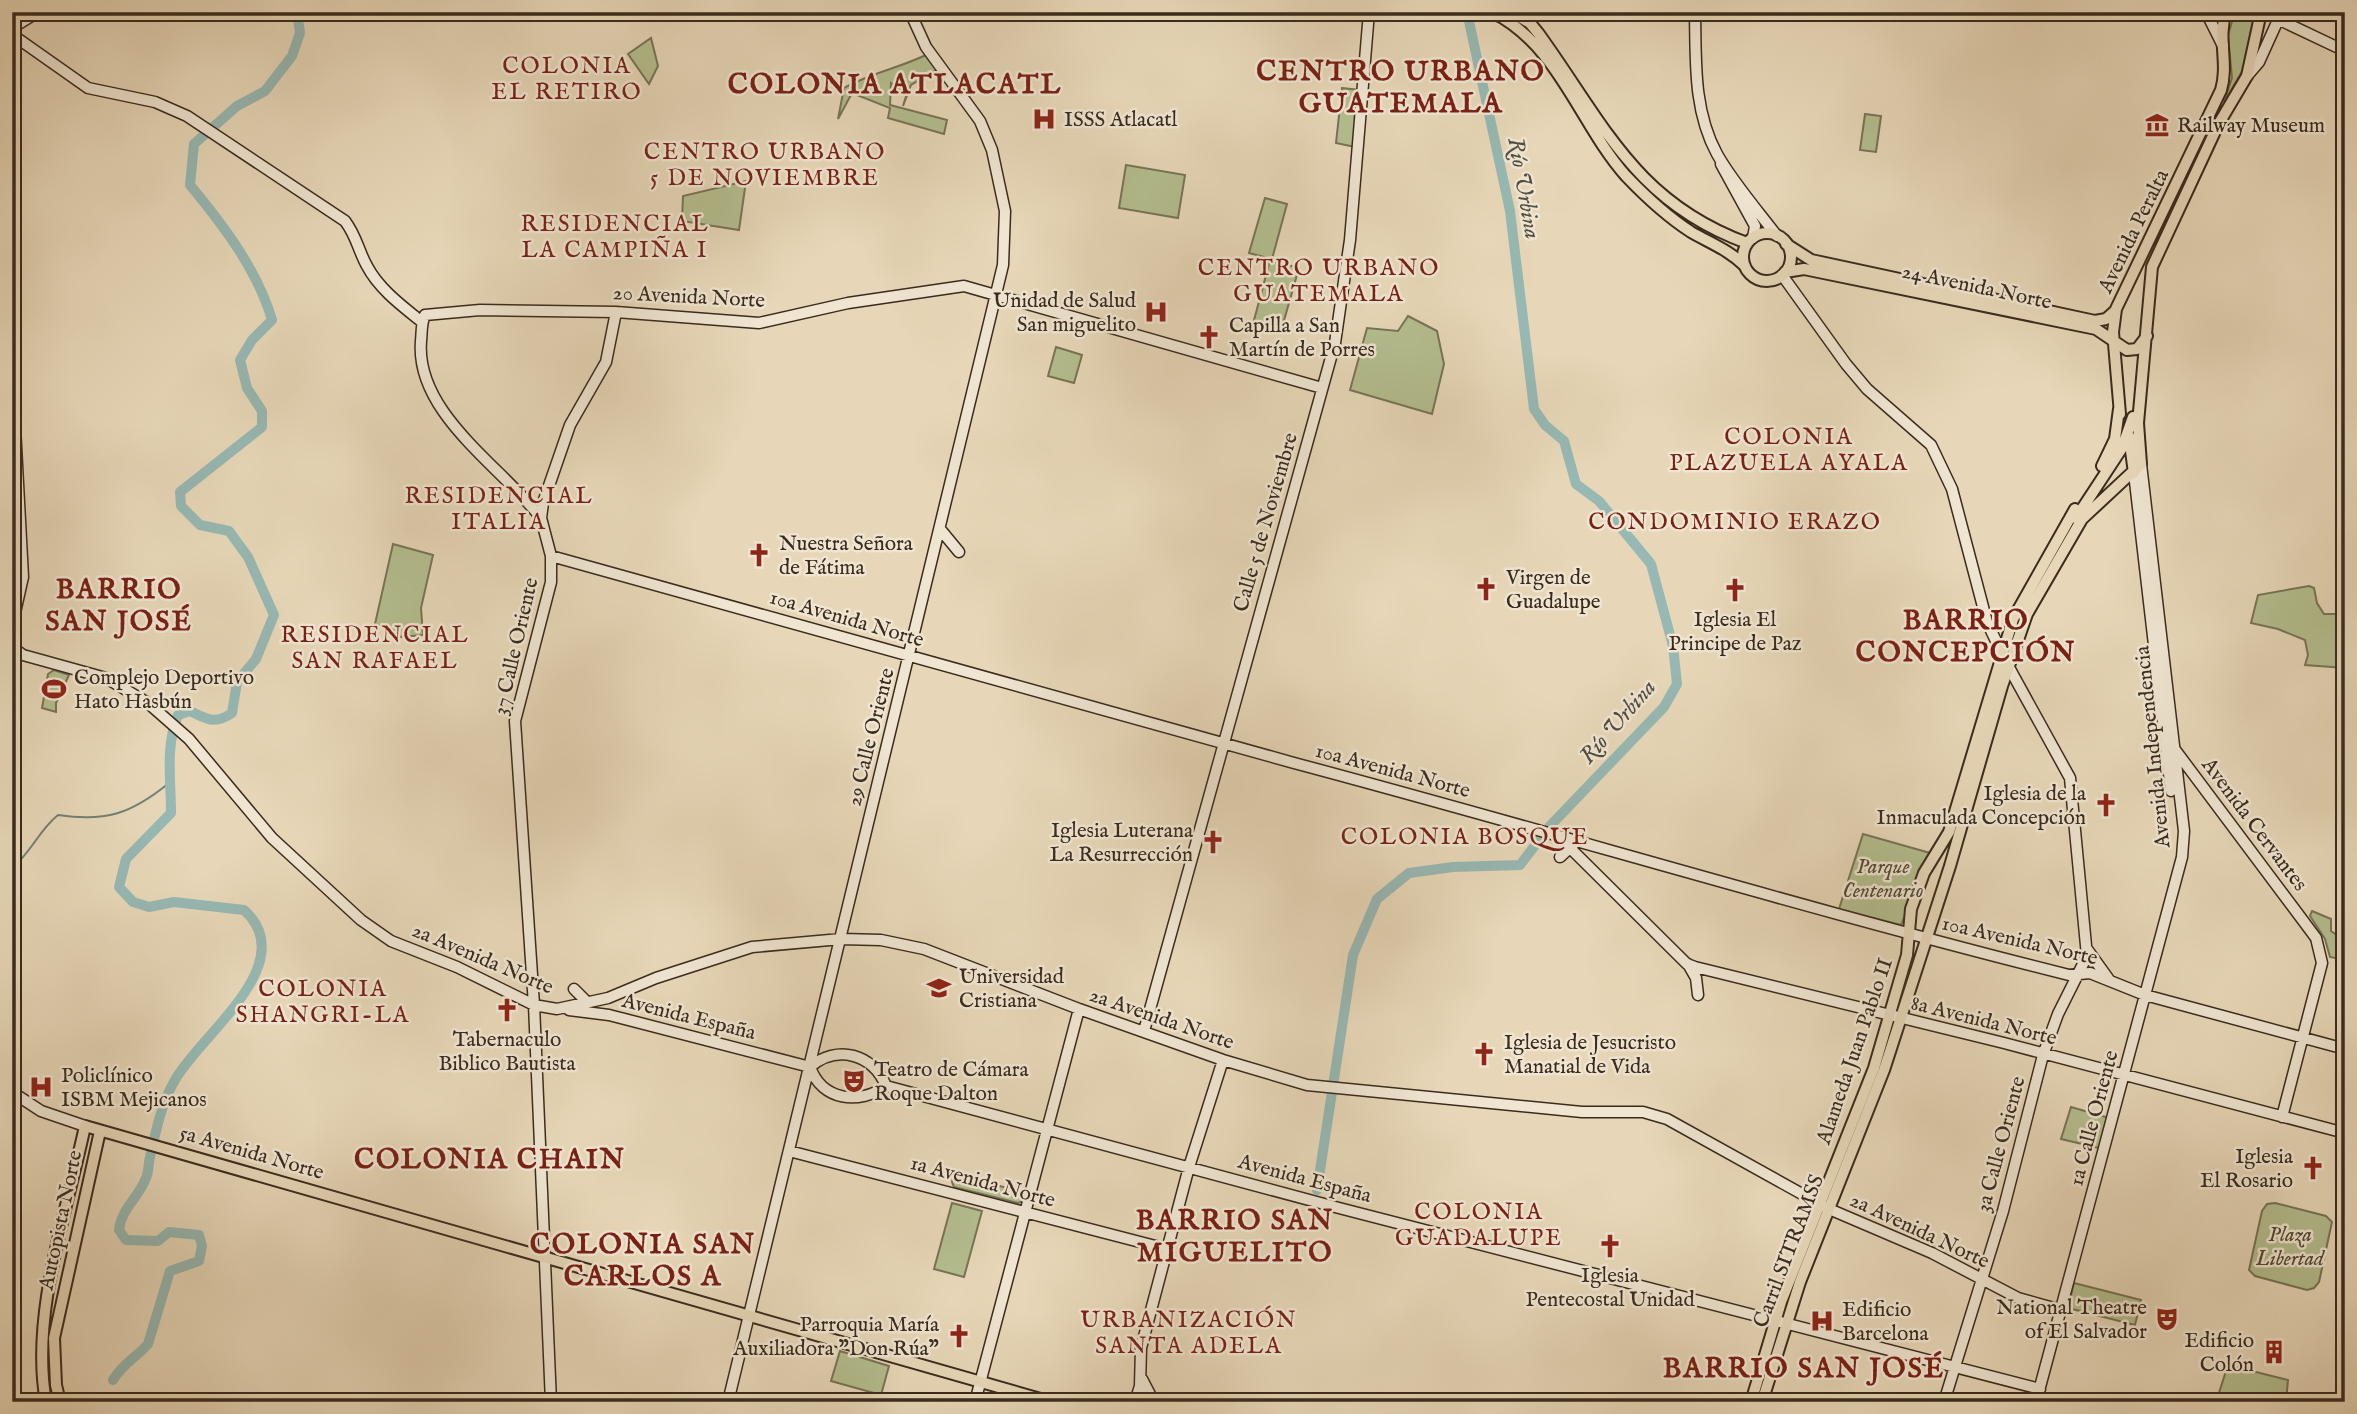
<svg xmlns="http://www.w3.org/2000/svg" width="2357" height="1414" viewBox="0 0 2357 1414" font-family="'IM FELL English',serif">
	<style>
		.green { fill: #b4be8f; stroke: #777456; stroke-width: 2 }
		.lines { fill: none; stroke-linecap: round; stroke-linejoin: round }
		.stream { stroke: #728077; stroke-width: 2 }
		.river { stroke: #97b8b3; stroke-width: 10 }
		.secondary-casing { stroke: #3a2b1d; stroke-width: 13 }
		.primary-casing { stroke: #3a2b1d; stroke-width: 14 }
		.secondary { stroke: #efe5d1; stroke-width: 10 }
		.primary { stroke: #e7d7b8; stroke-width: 10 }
		.labels { text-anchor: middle; stroke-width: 5; stroke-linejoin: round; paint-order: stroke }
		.poi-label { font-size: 21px; fill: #3a2b1d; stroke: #efe5d1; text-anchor: start }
		.street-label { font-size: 21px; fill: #3a2b1d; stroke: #efe5d1 }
		.park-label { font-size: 21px; font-style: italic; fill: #524834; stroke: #efe5d1 }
		.neighbourhood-label { font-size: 23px; letter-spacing: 2px; fill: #7a1f14; stroke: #efe5d1 }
		.water-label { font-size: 23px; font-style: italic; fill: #514e42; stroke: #efe5d1 }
		.district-label { font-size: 28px; font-weight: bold; letter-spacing: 2px; fill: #7a1f14; stroke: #efe5d1 }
	</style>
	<rect width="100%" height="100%" fill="#e7d7b8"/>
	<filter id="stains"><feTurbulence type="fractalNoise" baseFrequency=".00286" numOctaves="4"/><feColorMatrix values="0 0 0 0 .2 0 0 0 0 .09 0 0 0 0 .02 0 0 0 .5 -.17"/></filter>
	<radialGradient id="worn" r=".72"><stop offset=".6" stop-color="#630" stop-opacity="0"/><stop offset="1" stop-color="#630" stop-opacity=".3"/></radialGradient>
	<path class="green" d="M2235 12H2253L2255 18 2244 68 2224 102 2232 78 2228 35Z
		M651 38 658 66 649 84 628 54Z
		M928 54 938 69 911 85 903 106 907 93 891 83 890 105 947 120 944 134 888 118 890 108 852 93 838 119 844 88C870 73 900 68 928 54Z
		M1342 88 1360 90 1355 147 1336 143Z
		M1865 114 1881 116 1876 152 1860 150Z
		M1126 165 1185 175 1178 218 1119 208Z
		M746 181 739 230 682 221 683 196Z
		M1265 198 1287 204 1272 259 1249 253Z
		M1270 260 1299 268 1281 331 1253 324Z
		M1408 316 1437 331 1444 364 1432 414 1350 390 1367 328 1398 331Z
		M1056 347 1082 355 1074 383 1048 376Z
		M393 544 433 555 421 608 423 635 401 637 392 629 375 624Z
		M2309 586 2314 588 2317 603 2324 614H2345V668L2305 665 2308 655 2305 640 2278 629 2251 623 2258 595Z
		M54 670 69 675 56 703V712L42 708 48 674Z
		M1863 834 1930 853 1901 925 1839 909Z
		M2312 911 2331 919V931L2345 941V960L2330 957 2325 939 2310 916Z
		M2071 1107 2109 1118 2099 1148 2061 1139Z
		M954 1174 1023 1192 1021 1202 1018 1203 954 1187 952 1182Z
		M952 1203 982 1211 964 1277 934 1269Z
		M2275 1203 2326 1216 2332 1222 2319 1282 2314 1288 2307 1290 2255 1276 2249 1270 2262 1211 2267 1204Z
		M2074 1283 2141 1300 2135 1325 2068 1308Z
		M840 1351 889 1366 881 1395 831 1381Z
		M2228 1365 2288 1380 2286 1402H2216Z"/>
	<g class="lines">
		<path class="stream" d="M12 868C31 853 39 830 58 815 106 822 131 814 169 783"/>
		<path class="river" d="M1317 1190 1353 955 1377 899 1409 873 1453 867 1520 865 1549 827 1664 707 1677 684 1673 646 1651 564 1599 501 1576 484 1564 441 1545 425 1534 409 1510 211 1467 12
			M113 1380C124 1362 136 1358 148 1344L170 1271 199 1261 202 1246 199 1235 169 1232 158 1241 126 1240 119 1230C121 1209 139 1197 146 1178 149 1172 148 1164 150 1157 156 1131 161 1104 175 1080 199 1036 303 963 244 910L174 902 149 907 133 902 119 887 126 859 171 813C171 779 165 747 178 715L190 711C206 719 215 725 232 713L237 682 256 659 274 615 248 557 229 531 200 525 181 506 180 492 262 427V411L247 388 240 360 252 340 272 320C257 269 223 225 190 185L194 144 237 106 265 91 292 56 300 33 297 12"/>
		<g class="secondary-casing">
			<path id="secondary" d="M1695 12C1696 60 1693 110 1717 154 1732 181 1758 211 1777 236
				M2206 12 2223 46
				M2263 12 2345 51
				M12 28 38 12
				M12 30 17 38 88 88 155 102 187 116 345 221C357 237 358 250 367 266 379 289 402 306 422 322
				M2247 76 2259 62 2278 20
				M1721 164 1755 226 1753 238
				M1782 275 1846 364 1867 389 1931 445 1952 489 1987 622 2006 662 2070 778 2087 956 2058 1014 2043 1055 2003 1211 1944 1402
				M12 419 15 427 23 577 12 626
				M2134 473 2171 791
				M541 518C501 466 415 413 421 341 422 332 421 323 425 315L480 310 616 312 759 323 848 303 964 286 1322 388
				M940 529 959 552
				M551 556 1294 763C1553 832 1809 910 2069 975L2090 973 2145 995 2345 1049
				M12 647 23 655 106 678 148 703 189 739 272 838 361 920 391 941 457 967 534 1005 557 1009 608 998 656 978 752 947 841 939 881 940 924 949 1079 1009 1223 1060 1307 1085 1582 1112H1643L1667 1119 1829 1209 1932 1253 2018 1298 2061 1310
				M2173 747 2316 938 2322 963 2282 1117
				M1559 837 1687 964 1695 967 2004 1043 2345 1133
				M1560 857 1573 845
				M2087 949 2110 981
				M1688 964 1696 978 1698 995
				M574 989 587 1002
				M569 1010 609 1015 810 1067
				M1144 1031 1335 343 1350 240 1369 12
				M810 1067C837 1044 873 1054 886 1086L1339 1208 2040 1389
				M810 1067C822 1101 859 1105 886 1086
				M12 1092 41 1111 85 1126
				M789 1151 1167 1249
				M1142 1379 1154 1402
				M551 1402 534 1005 515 721 551 582V556L541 518 543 503 570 425 606 362 616 312
				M728 1402 1003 265 1005 211 992 150 980 121 926 47 910 12
				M975 1402 1079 1009
				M1135 1402 1140 1386 1141 1348 1189 1167 1223 1060
				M2036 1402 2182 857 2184 831 2141 464"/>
		</g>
		<g class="primary-casing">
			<path id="primary" d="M1492 12C1559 45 1579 123 1626 176 1645 196 1668 217 1691 232 1710 243 1729 250 1745 266
				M1511 12 1530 23 1539 34C1604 124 1635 202 1747 243
				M1743 257a24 24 0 1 1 48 0a24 24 0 1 1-48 0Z
				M1786 244 1811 260 2095 321 2106 319 2115 311
				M1785 272 1804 269 2096 329 2127 350 2137 349 2147 336
				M2120 414 2113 332 2116 309 2221 90C2229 64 2217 38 2226 12
				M2129 436 2134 473
				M2102 466 2115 439 2119 409
				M2076 518 2122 448 2133 417
				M46 1402C30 1316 67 1211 85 1126L1051 1402
				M60 1402 56 1385 54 1338 100 1131
				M1751 1402 1781 1302 1874 1068 1907 955 1911 909 1924 873 1949 832 2013 619 2075 509
				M1762 1402 1800 1282 1884 1070 1950 866 2002 686 2027 614 2082 519 2141 464 2138 423 2152 267 2218 125 2247 76 2261 12"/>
		</g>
		<use href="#secondary" class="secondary"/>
		<use href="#primary" class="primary"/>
	</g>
	<defs>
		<g id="hospital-bare" transform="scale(1.89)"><path d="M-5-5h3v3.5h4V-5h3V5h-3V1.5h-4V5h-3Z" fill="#8f2418" stroke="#efe5d1" stroke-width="2.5" paint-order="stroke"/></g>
		<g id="museum-bare" transform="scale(1.89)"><path d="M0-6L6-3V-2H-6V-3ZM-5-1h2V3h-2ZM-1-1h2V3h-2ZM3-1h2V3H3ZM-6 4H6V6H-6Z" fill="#8f2418" stroke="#efe5d1" stroke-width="2.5" paint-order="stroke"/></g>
		<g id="church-bare" transform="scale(1.89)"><path d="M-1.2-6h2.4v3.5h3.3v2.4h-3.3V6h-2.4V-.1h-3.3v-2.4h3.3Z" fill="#8f2418" stroke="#efe5d1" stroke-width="2.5" paint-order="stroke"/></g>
		<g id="stadium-bare" transform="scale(1.89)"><path d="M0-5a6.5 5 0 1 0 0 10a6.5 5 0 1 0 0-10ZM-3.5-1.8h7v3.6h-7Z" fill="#8f2418" stroke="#efe5d1" stroke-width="2.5" paint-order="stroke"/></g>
		<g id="university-bare" transform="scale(1.89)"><path d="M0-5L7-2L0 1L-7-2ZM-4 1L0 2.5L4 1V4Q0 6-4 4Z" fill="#8f2418" stroke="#efe5d1" stroke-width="2.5" paint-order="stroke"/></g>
		<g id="theatre-bare" transform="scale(1.89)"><path d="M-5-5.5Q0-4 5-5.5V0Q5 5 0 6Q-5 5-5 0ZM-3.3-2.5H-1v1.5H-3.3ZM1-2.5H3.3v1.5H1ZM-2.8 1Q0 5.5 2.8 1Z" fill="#8f2418" stroke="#efe5d1" stroke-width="2.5" paint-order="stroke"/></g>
		<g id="building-bare" transform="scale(1.89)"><path d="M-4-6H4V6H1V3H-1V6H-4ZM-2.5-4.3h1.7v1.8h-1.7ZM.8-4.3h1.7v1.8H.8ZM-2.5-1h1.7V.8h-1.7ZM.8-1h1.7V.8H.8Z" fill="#8f2418" stroke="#efe5d1" stroke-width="2.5" paint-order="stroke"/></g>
	</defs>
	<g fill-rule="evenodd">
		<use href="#hospital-bare" x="1044" y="119"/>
		<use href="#museum-bare" x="2157" y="125"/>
		<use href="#hospital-bare" x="1156" y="312"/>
		<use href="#church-bare" x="1209" y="337"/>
		<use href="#church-bare" x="759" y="555"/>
		<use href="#church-bare" x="1486" y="589"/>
		<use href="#church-bare" x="1735" y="590"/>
		<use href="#stadium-bare" x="54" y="689"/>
		<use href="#church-bare" x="2106" y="805"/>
		<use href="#church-bare" x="1213" y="842"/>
		<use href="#university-bare" x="939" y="988"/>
		<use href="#church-bare" x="507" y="1010"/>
		<use href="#church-bare" x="1484" y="1054"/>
		<use href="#theatre-bare" x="854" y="1081"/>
		<use href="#hospital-bare" x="41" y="1087"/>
		<use href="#church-bare" x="2313" y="1168"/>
		<use href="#church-bare" x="1610" y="1246"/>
		<use href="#theatre-bare" x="2167" y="1319"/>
		<use href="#hospital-bare" x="1822" y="1321"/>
		<use href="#church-bare" x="959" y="1336"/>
		<use href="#building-bare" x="2274" y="1352"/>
	</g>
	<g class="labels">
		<g class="poi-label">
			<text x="1064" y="126">ISSS Atlacatl</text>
			<text x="2177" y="132">Railway Museum</text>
			<text x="1136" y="307" text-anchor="end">Unidad de Salud<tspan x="1136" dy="24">San miguelito</tspan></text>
			<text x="1229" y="332">Capilla a San<tspan x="1229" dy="24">Martín de Porres</tspan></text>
			<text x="779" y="550">Nuestra Señora<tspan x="779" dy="24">de Fátima</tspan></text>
			<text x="1506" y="584">Virgen de<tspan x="1506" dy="24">Guadalupe</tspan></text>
			<text x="1735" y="626" text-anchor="middle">Iglesia El<tspan x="1735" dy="24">Principe de Paz</tspan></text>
			<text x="74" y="684">Complejo Deportivo<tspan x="74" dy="24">Hato Hasbún</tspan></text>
			<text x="2086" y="800" text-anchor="end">Iglesia de la<tspan x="2086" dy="24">Inmaculada Concepción</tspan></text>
			<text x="1193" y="837" text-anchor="end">Iglesia Luterana<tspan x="1193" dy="24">La Resurrección</tspan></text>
			<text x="959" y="983">Universidad<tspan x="959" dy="24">Cristiana</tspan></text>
			<text x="507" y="1046" text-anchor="middle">Tabernaculo<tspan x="507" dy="24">Biblico Bautista</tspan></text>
			<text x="1504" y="1049">Iglesia de Jesucristo<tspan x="1504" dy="24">Manatial de Vida</tspan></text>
			<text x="874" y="1076">Teatro de Cámara<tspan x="874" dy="24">Roque Dalton</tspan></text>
			<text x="61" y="1082">Policlínico<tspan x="61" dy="24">ISBM Mejicanos</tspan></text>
			<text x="2293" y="1163" text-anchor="end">Iglesia<tspan x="2293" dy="24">El Rosario</tspan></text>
			<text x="1610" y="1282" text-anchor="middle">Iglesia<tspan x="1610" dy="24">Pentecostal Unidad</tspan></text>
			<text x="2147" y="1314" text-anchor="end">National Theatre<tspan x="2147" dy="24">of El Salvador</tspan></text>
			<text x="1842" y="1316">Edificio<tspan x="1842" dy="24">Barcelona</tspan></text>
			<text x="939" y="1331" text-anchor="end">Parroquia María<tspan x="939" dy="24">Auxiliadora "Don Rúa"</tspan></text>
			<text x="2254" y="1347" text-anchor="end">Edificio<tspan x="2254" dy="24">Colón</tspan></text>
		</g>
		<g class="street-label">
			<text transform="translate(2133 231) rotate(-64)" y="7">Avenida Peralta</text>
			<text transform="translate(1977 286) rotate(12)" y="7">24 Avenida Norte</text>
			<text transform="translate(689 296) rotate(3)" y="7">20 Avenida Norte</text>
			<text transform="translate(1265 522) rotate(-74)" y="7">Calle 5 de Noviembre</text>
			<text transform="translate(847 618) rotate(16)" y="7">10a Avenida Norte</text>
			<text transform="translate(515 646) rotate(-77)" y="7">37 Calle Oriente</text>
			<text transform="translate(870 737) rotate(-76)" y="7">29 Calle Oriente</text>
			<text transform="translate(2152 747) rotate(-96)" y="7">Avenida Independencia</text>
			<text transform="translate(1393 770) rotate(15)" y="7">10a Avenida Norte</text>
			<text transform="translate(2255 824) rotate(53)" y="7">Avenida Cervantes</text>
			<text transform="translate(2020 940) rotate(13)" y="7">10a Avenida Norte</text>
			<text transform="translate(483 958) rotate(23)" y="7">2a Avenida Norte</text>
			<text transform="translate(689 1016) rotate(14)" y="7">Avenida España</text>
			<text transform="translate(1162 1018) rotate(19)" y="7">2a Avenida Norte</text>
			<text transform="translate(1984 1020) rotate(14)" y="7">8a Avenida Norte</text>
			<text transform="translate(1854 1051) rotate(-71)" y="7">Alameda Juan Pablo II</text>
			<text transform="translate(2093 1118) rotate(-75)" y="7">1a Calle Oriente</text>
			<text transform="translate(2000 1144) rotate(-75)" y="7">3a Calle Oriente</text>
			<text transform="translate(252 1152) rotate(16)" y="7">5a Avenida Norte</text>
			<text transform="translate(1305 1178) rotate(15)" y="7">Avenida España</text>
			<text transform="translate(983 1181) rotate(15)" y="7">1a Avenida Norte</text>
			<text transform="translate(60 1220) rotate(-78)" y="7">Autopista Norte</text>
			<text transform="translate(1920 1230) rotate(25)" y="7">2a Avenida Norte</text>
			<text transform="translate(1788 1251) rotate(-69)" y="7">Carril SITRAMSS</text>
		</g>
		<g class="park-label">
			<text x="1883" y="873">Parque<tspan x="1883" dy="24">Centenario</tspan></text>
			<text x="2290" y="1241">Plaza<tspan x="2290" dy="24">Libertad</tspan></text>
		</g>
		<g class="neighbourhood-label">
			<text x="567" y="73">COLONIA<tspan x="567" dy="26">EL RETIRO</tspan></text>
			<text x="765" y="159">CENTRO URBANO<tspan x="765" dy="26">5 DE NOVIEMBRE</tspan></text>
			<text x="615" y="231">RESIDENCIAL<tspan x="615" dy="26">LA CAMPIÑA I</tspan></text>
			<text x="1319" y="275">CENTRO URBANO<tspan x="1319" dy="26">GUATEMALA</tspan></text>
			<text x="1789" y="444">COLONIA<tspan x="1789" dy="26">PLAZUELA AYALA</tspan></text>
			<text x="499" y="503">RESIDENCIAL<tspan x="499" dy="26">ITALIA</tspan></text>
			<text x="1735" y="529">CONDOMINIO ERAZO</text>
			<text x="375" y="642">RESIDENCIAL<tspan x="375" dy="26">SAN RAFAEL</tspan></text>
			<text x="1465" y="844">COLONIA BOSQUE</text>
			<text x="323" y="996">COLONIA<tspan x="323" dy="26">SHANGRI-LA</tspan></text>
			<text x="1479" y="1219">COLONIA<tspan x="1479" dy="26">GUADALUPE</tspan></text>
			<text x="1189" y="1327">URBANIZACIÓN<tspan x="1189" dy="26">SANTA ADELA</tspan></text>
		</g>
		<g class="water-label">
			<text transform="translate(1525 188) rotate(80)" y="8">Río Urbina</text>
			<text transform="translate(1617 721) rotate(-49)" y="8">Río Urbina</text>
		</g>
		<g class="district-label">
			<text x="1401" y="80">CENTRO URBANO<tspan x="1401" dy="32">GUATEMALA</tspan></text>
			<text x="895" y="93">COLONIA ATLACATL</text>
			<text x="119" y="598">BARRIO<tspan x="119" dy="32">SAN JOSÉ</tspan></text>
			<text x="1966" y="629">BARRIO<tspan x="1966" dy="32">CONCEPCIÓN</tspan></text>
			<text x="490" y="1168">COLONIA CHAIN</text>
			<text x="1235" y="1229">BARRIO SAN<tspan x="1235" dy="32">MIGUELITO</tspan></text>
			<text x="643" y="1253">COLONIA SAN<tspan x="643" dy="32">CARLOS A</tspan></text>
			<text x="1804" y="1377">BARRIO SAN JOSÉ</text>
		</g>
	</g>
	<rect width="2357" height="1414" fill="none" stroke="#e7d7b8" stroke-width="42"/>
	<rect x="14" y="14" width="2329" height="1386" fill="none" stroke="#3a2b1d" stroke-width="3.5"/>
	<rect x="21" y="21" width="2315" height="1372" fill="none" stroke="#3a2b1d" stroke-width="2"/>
	<rect width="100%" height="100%" filter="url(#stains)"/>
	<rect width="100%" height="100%" fill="url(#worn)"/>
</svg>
